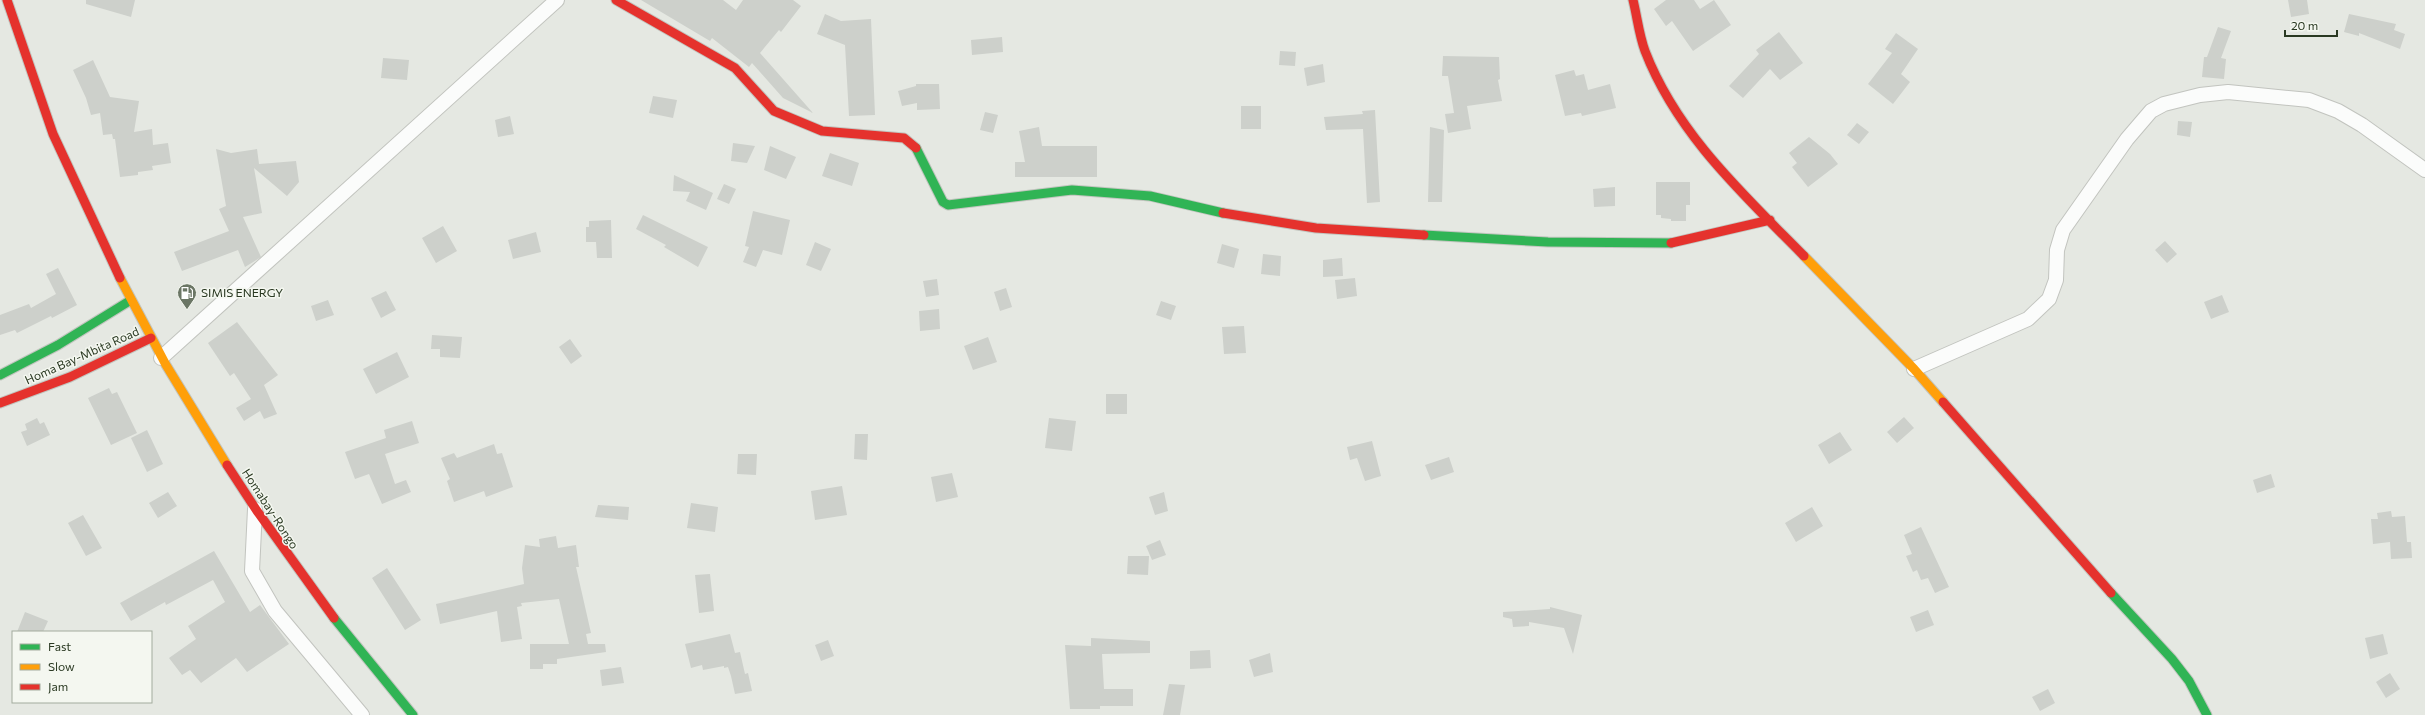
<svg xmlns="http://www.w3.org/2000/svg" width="2425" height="715" viewBox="0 0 2425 715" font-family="Commissioner,sans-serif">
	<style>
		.building { fill: #cdd0cb }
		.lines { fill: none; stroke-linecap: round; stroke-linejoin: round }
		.street-casing { stroke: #c2c4bf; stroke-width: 16 }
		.fast-casing { stroke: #c2c5bf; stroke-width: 11 }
		.slow-casing { stroke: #c2c5bf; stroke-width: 11 }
		.jam-casing { stroke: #c2c5bf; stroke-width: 11 }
		.street { stroke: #fbfcfb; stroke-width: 14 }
		.fast { stroke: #30b455; stroke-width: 9 }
		.slow { stroke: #ff9f0a; stroke-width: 9 }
		.jam { stroke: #e5322d; stroke-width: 9 }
		.labels { text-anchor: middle; stroke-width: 3; stroke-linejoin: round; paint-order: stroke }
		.poi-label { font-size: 12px; fill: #2a3922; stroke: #f4f7f0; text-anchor: start }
		.street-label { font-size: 12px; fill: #2a3922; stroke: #f4f7f0 }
	</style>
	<rect width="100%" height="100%" fill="#e5e8e2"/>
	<path class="building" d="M86 0H135L131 17 86 4Z
		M641 0H723L736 10 743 0H793L801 6 781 32 779 30 760 53 813 113 783 98 752 63 749 67 712 38 710 41Z
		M1666 0H1694L1700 9 1714 0 1731 25 1693 51 1672 21 1666 26 1654 9Z
		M2288 0H2307L2309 14 2291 17Z
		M825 14 841 21 871 19 875 115 849 116 845 45 817 34Z
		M2349 14 2396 24 2394 30 2405 34 2400 49 2359 33V36L2344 32Z
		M2218 27 2231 31 2221 58 2226 59 2224 79 2202 77 2204 57H2207Z
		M1779 32 1803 63 1780 80 1770 69 1743 98 1729 86 1759 54 1756 50Z
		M1896 33 1918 49 1901 74 1910 82 1893 104 1868 84 1892 53 1885 49Z
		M1002 37 1003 52 972 55 971 40Z
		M1280 51 1296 52 1295 66 1279 65Z
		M1443 56 1499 57 1500 79 1498 80 1502 101 1467 106 1471 129 1448 133 1445 114 1454 113 1448 76H1442Z
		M383 58 409 60 407 80 381 78Z
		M93 60 110 97 139 101 134 132 152 129 153 145 168 143 171 163 152 166 153 170 138 172V175L120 177 115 139H113L112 134 103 135 100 113 91 115 86 98 73 70Z
		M1323 64 1325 82 1307 86 1304 68Z
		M1574 70 1576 76 1584 74 1588 90 1610 84 1616 108 1582 116 1581 113 1565 116 1555 75Z
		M916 84H939L940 109 917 110V103L902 106 898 91 916 86Z
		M653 96 677 100 673 118 649 113Z
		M1241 106H1261V129H1241Z
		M1375 110 1380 202 1367 203 1363 129 1326 130 1324 117 1363 114 1362 111Z
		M985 112 998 115 993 133 980 130Z
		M510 116 514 134 498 137 495 120Z
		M2178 121 2192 122 2190 137 2177 135Z
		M1857 123 1869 132 1859 144 1847 135Z
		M1039 127 1042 146H1097V177H1015V162H1025L1019 131Z
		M1430 127 1444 130 1442 202H1428Z
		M1809 137 1830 154 1838 164 1808 187 1792 167 1797 163 1789 153Z
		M733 143 755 146 747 163 731 161Z
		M770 146 796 157 786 179 764 170Z
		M216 149 231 153 257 149 259 164 296 161 299 182 287 196 254 168 262 213 243 217 261 257 245 267 238 250 182 271 174 252 229 231 219 209 226 206Z
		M830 153 859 163 852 186 822 176Z
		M674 175 713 193 706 210 686 201 690 192 673 191Z
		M1656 182H1690V205H1686V221H1671V219L1661 218V215H1656Z
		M724 184 736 189 729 204 717 199Z
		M1615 187V206L1594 207 1593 189Z
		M753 211 790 220 782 255 763 250 756 267 743 262 749 247 745 246Z
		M643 215 708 247 698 267 664 247 666 245 636 229Z
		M611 220 612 258H597L596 242H586V227H589V221Z
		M443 226 457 251 436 263 422 238Z
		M536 232 541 252 513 259 508 240Z
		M2165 241 2177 254 2167 263 2155 250Z
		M815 242 831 249 821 271 806 265Z
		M1222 244 1239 249 1234 268 1217 263Z
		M1263 254 1281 256 1280 276 1261 274Z
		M1342 258 1343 276 1323 277V260Z
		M58 268 77 305 52 318 51 316 17 333 15 330 0 335V315L29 304 31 308 56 294 46 274Z
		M1355 278 1357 296 1337 299 1335 280Z
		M937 279 939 295 926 297 923 281Z
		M1006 288 1012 307 1000 311 994 292Z
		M386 291 396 310 381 318 371 298Z
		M2222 295 2229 312 2211 319 2204 302Z
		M328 300 334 315 316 321 311 306Z
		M1161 301 1176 306 1171 320 1156 315Z
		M939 309 940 329 920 331 919 311Z
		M237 322 278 375 264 385 277 414 264 419 260 411 244 421 236 408 251 399 234 373 230 376 208 343Z
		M1244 326 1246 353 1224 354 1222 327Z
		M432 335 462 337 460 358 440 357V349H431Z
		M988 337 997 362 973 370 964 346Z
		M570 339 582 356 571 364 559 347Z
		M397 352 409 377 376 394 363 369Z
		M109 388 112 394 117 392 137 433 111 445 88 398Z
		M1106 394H1127V414H1106Z
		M1904 417 1914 428 1897 443 1887 432Z
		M37 418 40 424 44 422 50 435 27 446 21 432 27 430 25 424Z
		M1049 418 1076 421 1072 451 1045 448Z
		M412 421 419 443 385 454 395 484 406 480 411 492 382 504 369 474 355 479 345 452 386 438 384 430Z
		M147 430 163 464 147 472 131 438Z
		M1840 432 1852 450 1829 464 1818 445Z
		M855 434H868L867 460 854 459Z
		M1372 441 1381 476 1365 481 1357 458 1350 460 1347 447Z
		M494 444 497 454 502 453 513 487 486 497 484 491 454 502 447 481 450 479 441 458 454 453 457 458Z
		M738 454H757L756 475 737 474Z
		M1449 457 1454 472 1431 480 1425 465Z
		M952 473 958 497 936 502 931 477Z
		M2271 474 2275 487 2257 493 2253 480Z
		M842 486 847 515 815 520 811 491Z
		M168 492 177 506 158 518 149 503Z
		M1164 492 1168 511 1155 515 1149 497Z
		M691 503 718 507 715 532 687 528Z
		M598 505 629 507 628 520 595 517Z
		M1812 507 1823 526 1796 542 1785 523Z
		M2391 511 2392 517 2405 516 2407 542H2411L2412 558 2391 559 2390 542 2373 544 2371 519H2378L2377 513Z
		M83 515 102 548 86 556 68 523Z
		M1921 527 1949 587 1935 593 1928 578 1921 580 1917 570 1913 572 1906 556 1912 554 1904 535Z
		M556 536 558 548 576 545 579 567H576L591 633 586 634 588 644H605L606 652 557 659V664H543V669H530V644H569L559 599 521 603 522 606 517 607 522 639 501 642 497 611 440 624 436 604 524 584 522 568 525 545 540 547 539 539Z
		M1160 540 1166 555 1152 560 1146 546Z
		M214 551 250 612 260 605 289 644 247 672 236 658 201 683 190 670 182 675 169 658 196 639 188 626 225 602 213 580 166 605 165 602 131 621 120 603Z
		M1128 556H1149L1148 575 1127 574Z
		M387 568 421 620 405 630 372 578Z
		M710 574 714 611 699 613 695 575Z
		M1550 607 1582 615 1573 654 1564 628 1529 622V626L1513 627 1512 619 1503 617V612L1550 609Z
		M1928 610 1934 625 1916 632 1910 617Z
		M25 612 48 621 43 632H17Z
		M730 634 735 653 740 652 745 674 748 673 752 691 735 694 731 676 728 667 724 668V666L703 670 702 665 691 668 685 644Z
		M2383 634 2388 654 2370 659 2365 638Z
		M1091 638 1150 641V653L1102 654 1104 689H1133V706H1100V709H1070L1065 645 1091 646Z
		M828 640 834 656 821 661 815 645Z
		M1210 650 1211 668 1190 669V651Z
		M1270 653 1273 672 1254 677 1249 660Z
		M621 667 624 683 602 686 600 670Z
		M2390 673 2400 689 2386 698 2376 682Z
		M1169 684 1185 685 1180 715H1163Z
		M2048 689 2055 703 2040 711 2032 697Z"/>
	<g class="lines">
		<g class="street-casing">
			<path id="street" d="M161 358 557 0
				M1914 369 2028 319 2049 299 2056 280 2057 250 2063 230 2127 139 2151 111 2164 104 2200 95 2228 92 2309 100 2338 111 2362 125 2425 170
				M255 509 252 571 275 611 362 715"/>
		</g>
		<g class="fast-casing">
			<path id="fast" d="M916 148 943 202 948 205 1072 190 1150 196 1223 213
				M1424 235 1548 242 1671 243
				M0 375 58 345 131 300
				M2111 593 2172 659 2189 681 2207 715
				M334 618 413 715"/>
		</g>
		<g class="slow-casing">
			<path id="slow" d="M1804 256 1914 369 1943 402
				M120 278 166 365 227 465"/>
		</g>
		<g class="jam-casing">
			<path id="jam" d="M7 0 53 134 120 278
				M616 0 735 68 774 111 822 131 904 138 916 148
				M1633 0C1637 16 1639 35 1645 51 1677 134 1743 194 1804 256
				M1223 213 1316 228 1424 235
				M1671 243 1770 220
				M1943 402 2111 593
				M0 403 70 377 151 338
				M227 465 257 511 334 618"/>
		</g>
		<use href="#street" class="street"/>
		<use href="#fast" class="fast"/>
		<use href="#slow" class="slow"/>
		<use href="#jam" class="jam"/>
	</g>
	<defs>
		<g id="fuel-pin" transform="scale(1)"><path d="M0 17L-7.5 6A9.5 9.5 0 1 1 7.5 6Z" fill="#6b7665" stroke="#f4f7f0"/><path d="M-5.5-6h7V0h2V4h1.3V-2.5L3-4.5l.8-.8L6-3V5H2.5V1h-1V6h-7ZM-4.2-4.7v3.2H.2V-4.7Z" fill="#fff"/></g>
	</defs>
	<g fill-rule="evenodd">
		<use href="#fuel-pin" x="187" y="293"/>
	</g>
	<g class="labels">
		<g class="poi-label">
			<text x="201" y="297">SIMIS ENERGY</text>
		</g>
		<g class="street-label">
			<text transform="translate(82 356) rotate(-24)" y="4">Homa Bay-Mbita Road</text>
			<text transform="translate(270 509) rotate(57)" y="4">Homabay-Rongo</text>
		</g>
	</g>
	<rect x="12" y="631" width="140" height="72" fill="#f4f7f0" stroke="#a3ab9e"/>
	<rect x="20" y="644" width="20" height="6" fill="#30b455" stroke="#a3ab9e"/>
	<text x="48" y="651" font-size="12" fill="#2a3922">Fast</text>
	<rect x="20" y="664" width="20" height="6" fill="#ff9f0a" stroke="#a3ab9e"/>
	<text x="48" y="671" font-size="12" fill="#2a3922">Slow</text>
	<rect x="20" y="684" width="20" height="6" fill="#e5322d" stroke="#a3ab9e"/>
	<text x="48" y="691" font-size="12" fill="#2a3922">Jam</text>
	<path d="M2285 30v6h52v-6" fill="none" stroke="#2a3922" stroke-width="2"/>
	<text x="2291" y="30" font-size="12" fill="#2a3922" stroke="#f4f7f0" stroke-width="3" paint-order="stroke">20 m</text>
</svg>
